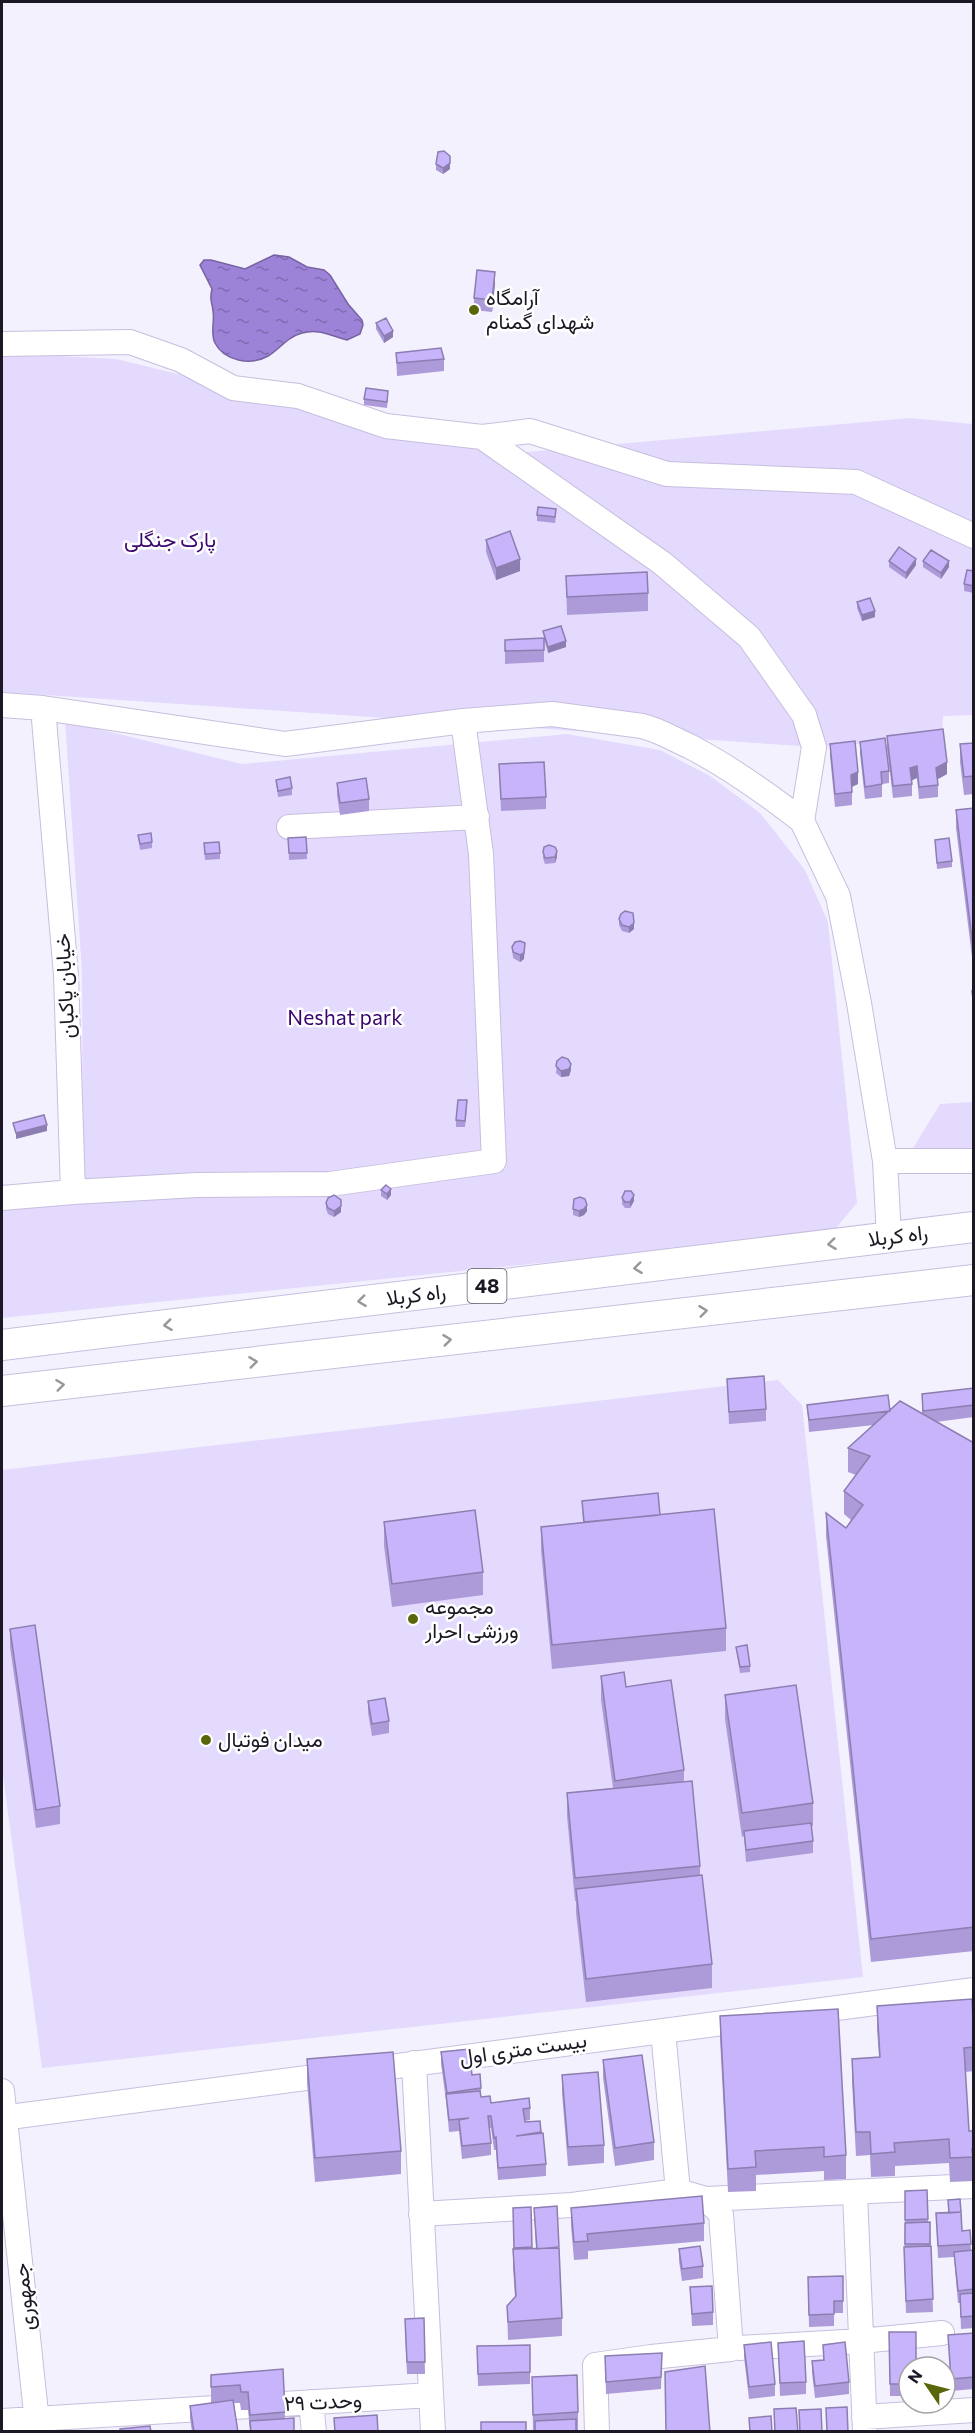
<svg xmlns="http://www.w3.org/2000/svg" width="975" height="2433" viewBox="0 0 975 2433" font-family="Commissioner,Vazirmatn,sans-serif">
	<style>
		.park { fill: #e3dafe }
		.water { fill: url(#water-ripples); stroke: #7663a2; stroke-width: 1.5 }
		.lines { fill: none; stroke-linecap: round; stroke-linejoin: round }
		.minor-casing { stroke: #c7bede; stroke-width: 26 }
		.major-casing { stroke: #c7bede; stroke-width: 32 }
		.minor { stroke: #fff; stroke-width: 24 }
		.major { stroke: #fff; stroke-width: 30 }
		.wall { fill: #ac9bd8 }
		.shaded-wall { fill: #8c7eb0 }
		.building { fill: #c8b4fb; stroke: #8c7eb0; stroke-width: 1.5 }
		.oneway { stroke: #98979c }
		.poi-dot { fill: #5b660a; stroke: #fff; stroke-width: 2 }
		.labels { text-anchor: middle; stroke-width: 5; stroke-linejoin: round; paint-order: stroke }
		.shield { fill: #fff; stroke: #5f5d65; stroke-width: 1.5 }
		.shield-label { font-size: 20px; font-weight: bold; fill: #1b1723 }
		.poi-label { font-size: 21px; fill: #1b1723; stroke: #fff; text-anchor: start }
		.park-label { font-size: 21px; fill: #3a056f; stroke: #fff }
		.street-label { font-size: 21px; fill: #1b1723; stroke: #fff }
	</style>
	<defs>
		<pattern id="water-ripples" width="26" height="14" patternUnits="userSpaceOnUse" patternTransform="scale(1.5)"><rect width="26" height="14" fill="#9d83d8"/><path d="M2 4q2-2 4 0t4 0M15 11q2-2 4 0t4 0" fill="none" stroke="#7f6aaf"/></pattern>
	</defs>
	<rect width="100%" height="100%" fill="#f4f1fe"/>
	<path class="park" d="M2 353 116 359 506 454 910 418 973 424V715L943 716 942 738 814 747 2 692Z
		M65 721 242 764 567 734 660 750 710 776 760 813 805 870 828 922 857 1203 832 1233 2 1318V1209L83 1202 82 972Z
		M973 1102V1149L912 1150 940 1104Z
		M778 1380 802 1405 863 1977 42 2068 2 1768V1470Z"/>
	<path class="water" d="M274 255 289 257 307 267 324 270 330 275 348 304 362 320 363 325 360 334 347 340C331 336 319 328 302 333 287 337 280 349 268 356 251 366 224 361 215 343 210 333 215 321 213 311 212 300 209 301 212 289L200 265 204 260H211L245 269Z"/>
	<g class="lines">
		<g class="minor-casing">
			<path id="minor" d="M2 344 130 342 181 360 233 388 298 396 386 426 482 437 662 563 749 637 804 715 814 747 802 821 838 896 859 1003 885 1161 889 1237
				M482 437 530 431 667 474 856 482 974 536
				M2 705 43 708 285 744 463 721 552 714 642 726C659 730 673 739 689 746 730 767 766 793 802 821
				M289 827 477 817
				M885 1161H974
				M73 1192 197 1185 330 1184 494 1161 481 854 463 721
				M2 1198 73 1192 66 975 43 708
				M663 2031 678 2191
				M414 2063 433 2432
				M2 2091 38 2432
				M2 2118 974 1990
				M855 2193 865 2432
				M706 2199 974 2186
				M421 2214 572 2205 678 2191 706 2199 721 2214 731 2349 651 2357 595 2365 597 2432
				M739 2348 861 2341 942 2333
				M311 2402 314 2432
				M864 2417 974 2410
				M2 2421 431 2395"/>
		</g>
		<g class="major-casing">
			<path id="major" d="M2 1345 974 1227
				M2 1391 974 1280"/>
		</g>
		<use href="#minor" class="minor"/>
		<use href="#major" class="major"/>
	</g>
	<path class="wall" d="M450 156V169L443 174 436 170V164Z
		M495 284 492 312 474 310V298Z
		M376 323 393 337 384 343 376 329Z
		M396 353 444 359V371L397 376Z
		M388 397 387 408 364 405V399Z
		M537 515H556L555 523 537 521Z
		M486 540 520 571 496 580 486 552Z
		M889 561 916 565 906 579 889 567Z
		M923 561 949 567 941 579 923 567Z
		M974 571V593L964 591V584Z
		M566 576 648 593V611L567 615Z
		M857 602 875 617 862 621 857 608Z
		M543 631 566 647 548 653 544 639V662L505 664V640L544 638Z
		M887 736 947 774 938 779V797L919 799 917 778 912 780V796L893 798 887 749Z
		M860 742 889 771V783L882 784V797L865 799 860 754Z
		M974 743V794L964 795 960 762V744Z
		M830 744 858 784 852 787V805L835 807 830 756Z
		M499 764 546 797V809L501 811Z
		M276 780 292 788V795L278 797Z
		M337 783 369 799V811L340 815 337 795Z
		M974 808V973L956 828V810Z
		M138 835 152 842V848L140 850Z
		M306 837 307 859 289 860 288 838Z
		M935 840 952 861V867L937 869Z
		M204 843 220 853V859L205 860Z
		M543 852 557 857 555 863 545 864 543 858Z
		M619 919 634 929 629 933 622 931 619 925Z
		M512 947 524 959 520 962 513 958Z
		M972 991H974V1020L972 1003Z
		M557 1061 571 1070 569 1076 561 1077 556 1073Z
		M467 1107 465 1127H456V1120Z
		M381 1190 391 1195 387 1200 381 1196Z
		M622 1198 634 1201 630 1208H625L622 1204Z
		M341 1200V1212L334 1217 328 1214 326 1209V1203Z
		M573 1209 587 1211 584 1215 579 1217 573 1215Z
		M727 1379 766 1409V1421L729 1424Z
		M974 1388V1417L936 1422 974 1443V1951L871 1962 826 1536V1513L846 1528 851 1520 844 1514V1491L856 1475 848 1472V1448L874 1425 809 1432 807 1405 890 1410 922 1414V1394Z
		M582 1501 660 1515 726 1628V1651L552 1669 541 1550V1527L583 1522Z
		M384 1522 483 1572V1595L392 1607 384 1546Z
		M10 1629 60 1806V1824L36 1828 10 1647Z
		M736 1647 750 1666V1672L740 1673Z
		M601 1676 626 1687 684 1770V1781L700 1866V1875L712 1964V1988L586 2002 576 1913V1901H575L567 1816V1793L613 1788 601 1700Z
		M725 1695 813 1803V1826H811L813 1841V1853L746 1862 744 1836 742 1837 725 1719Z
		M368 1701 389 1721V1733L372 1736 368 1713Z
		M877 2006 974 2022V2071L965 2072 969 2131H974L973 2181 950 2182 949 2163 895 2166V2176L871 2177 870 2155 856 2156 852 2082V2059L879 2057 877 2029Z
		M720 2016 846 2155V2179L824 2180V2171L756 2175V2191L728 2192 720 2039Z
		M441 2052 472 2075 481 2088V2097L491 2103 530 2108V2120L525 2121V2122L540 2121 546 2164V2176L498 2180 496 2150H494L491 2128H489L491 2143V2155L462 2159 459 2131 449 2132 446 2100 441 2064Z
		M307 2059 401 2151V2174L315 2182 307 2083Z
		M603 2060 654 2142V2160L615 2166 603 2078Z
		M562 2075 604 2145V2163L568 2166 562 2093Z
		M927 2190 928 2222H930L933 2312 906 2313 904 2260 905 2223V2191Z
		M948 2200 962 2231 970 2230 971 2250H974V2328L961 2329 960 2303H958L954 2257 938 2258 936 2213H949Z
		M531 2207 532 2249H536L534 2208 562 2318V2336L508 2340 507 2306 515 2297 513 2268V2249H514L513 2208Z
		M571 2208 704 2223V2241L588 2251V2259L574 2260 571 2226Z
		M679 2249 703 2266V2278L682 2281 679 2261Z
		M843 2276V2313H834V2326L809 2327 808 2277Z
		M690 2287 713 2312V2325L692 2326Z
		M424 2318 425 2374H407L405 2331Z
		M889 2332 909 2367V2396H890Z
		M974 2333V2389L951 2391 948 2335Z
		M778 2343 806 2382V2394L780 2396Z
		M530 2345V2384L478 2386 477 2346Z
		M744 2345 775 2384V2396L749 2399 744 2357Z
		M823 2345 849 2382V2394L815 2398 812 2373V2361L823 2360Z
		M662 2353 661 2389 606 2394 605 2356Z
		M283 2369 285 2418 294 2432H250L248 2410H241L240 2403H234L238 2432H192L190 2418V2406L211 2403V2375Z
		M532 2377 578 2412V2431H576V2432H533Z"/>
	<path class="shaded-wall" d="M450 163V169L443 174V168Z
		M495 272V284L492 312V300Z
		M393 331V337L384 343V336Z
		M520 559V571L496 580V568Z
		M916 559V565L906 579V573Z
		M949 561V567L941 579V573Z
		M875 611V617L862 621V615Z
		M566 641V647L548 653V647Z
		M947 762V774L936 780V768Z
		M917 766V778L910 781V768Z
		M858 772V784L851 787V775Z
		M557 851V857L555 863V857Z
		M634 923V929L629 933V927Z
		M525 943 524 959 520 962V955Z
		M571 1064V1070L569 1076 561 1077V1071Z
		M47 1125V1131L16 1139V1133Z
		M391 1189V1195L387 1200V1194Z
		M634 1195V1201L630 1208V1202Z
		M587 1205V1211L584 1215 579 1217V1211Z
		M341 1206V1212L334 1217V1211Z"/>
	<path class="building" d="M444 151 450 156V163L443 168 436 164 438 152Z
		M477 270 495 272 492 300 474 298Z
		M386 318 393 331 384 336 376 323Z
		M441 348 444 359 397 363 396 353Z
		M366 388 388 391 387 402 364 399Z
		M538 507 556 509 555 517 537 515Z
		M510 531 520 559 496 568 486 540Z
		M899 547 916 559 906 573 889 561Z
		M931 550 949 561 941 573 923 561Z
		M967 570 974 571V586L964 584Z
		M647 572 648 593 567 597 566 576Z
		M870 598 875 611 862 615 857 602Z
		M561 626 566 641 548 647 543 631Z
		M544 638V650L505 651V640Z
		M943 729 947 762 936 768 938 785 919 787 917 766 910 768 912 784 893 786 887 736Z
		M885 738 889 771 881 772 882 784 865 787 860 742Z
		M855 741 858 772 851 775 852 792 835 794 830 744Z
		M974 743V776L964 777 960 744Z
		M544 762 546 797 501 799 499 764Z
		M290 777 292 788 278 791 276 780Z
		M366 778 369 799 340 803 337 783Z
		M974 808V955L956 810Z
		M151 833 152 842 140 844 138 835Z
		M306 837 307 853H289L288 838Z
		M949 838 952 861 937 863 935 840Z
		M219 842 220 853 205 854 204 843Z
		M549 845 555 847 557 851 555 857 545 858 543 852 544 847Z
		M625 911 633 913 634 923 629 927 622 925 619 919 621 914Z
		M520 941 525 943 524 953 520 955 513 952 512 947 515 942Z
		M972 991H974V1008Z
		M562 1057 568 1059 571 1064 569 1069 561 1071 556 1066 557 1061Z
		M458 1100H467L465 1121 456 1120Z
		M44 1115 47 1125 16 1133 13 1123Z
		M386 1185 391 1189 387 1194 381 1190Z
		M625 1191H631L634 1195 630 1202H625L622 1198Z
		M334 1195 341 1200V1206L334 1211 328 1208 326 1203 328 1198Z
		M580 1197 585 1199 587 1205 584 1209 579 1211 573 1209 574 1199Z
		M764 1376 766 1409 729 1412 727 1379Z
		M974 1388V1405L923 1411 922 1394Z
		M888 1395 890 1411 809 1420 807 1405Z
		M900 1401 974 1443V1927L871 1939 826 1513 846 1528 863 1505 844 1491 870 1456 848 1448Z
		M658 1493 660 1515 584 1522 582 1501Z
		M714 1509 726 1628 552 1645 541 1527Z
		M475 1510 483 1572 392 1584 384 1522Z
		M35 1625 60 1806 36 1810 10 1629Z
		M747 1645 750 1666 740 1667 736 1647Z
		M624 1672 626 1687 671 1680 684 1770 615 1781 601 1676Z
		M796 1685 813 1803 742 1813 725 1695Z
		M385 1698 389 1721 372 1724 368 1701Z
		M692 1781 700 1866 575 1878 567 1793Z
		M811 1823 813 1841 746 1850 744 1831Z
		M702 1875 712 1964 586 1979 576 1889Z
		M972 1999 974 2047 964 2048 969 2131H974V2149H972L973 2157 950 2158 949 2139 894 2143 895 2152 871 2154 870 2132H856L852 2059 880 2057 877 2006Z
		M838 2009 846 2155 824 2157V2147L755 2151 756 2167 728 2169 720 2016Z
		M469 2049 472 2075 480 2074 481 2088 447 2093 441 2052Z
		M393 2052 401 2151 315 2158 307 2059Z
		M642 2055 654 2142 615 2148 603 2060Z
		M598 2072 604 2145 568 2147 562 2075Z
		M480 2091 481 2097 490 2096 491 2103 529 2098 530 2108 523 2109 525 2122 540 2121 541 2132 516 2136 543 2133 546 2164 498 2168 496 2137 494 2138 491 2116H488L491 2143 462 2146 459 2120 469 2118 449 2120 446 2094Z
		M927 2190 928 2219 905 2220V2191Z
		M702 2196 704 2223 587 2234 588 2241 574 2242 571 2208Z
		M960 2199 961 2212 949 2213 948 2200Z
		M557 2206 559 2247 537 2249 534 2208Z
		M531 2207 532 2247 514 2248 513 2208Z
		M961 2212 962 2231 970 2230 971 2244 938 2246 936 2213Z
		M930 2222V2244H905V2223Z
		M700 2246 703 2266 682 2269 679 2249Z
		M931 2246 933 2299 906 2301 904 2247Z
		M559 2248 562 2318 508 2322 507 2306 516 2296 513 2249Z
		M974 2250V2289L958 2291 954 2252Z
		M843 2276V2301H834V2314L809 2315 808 2277Z
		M712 2286 713 2312 692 2314 690 2287Z
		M974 2293V2316L961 2317 960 2294Z
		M424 2318 425 2362H407L405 2319Z
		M889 2332H916V2367H909V2384H890Z
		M974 2333V2377L951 2379 948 2335Z
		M804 2341 806 2382 780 2383 778 2343Z
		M771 2342 775 2384 749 2387 744 2345Z
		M845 2342 849 2382 815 2386 812 2361 824 2360 823 2345Z
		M530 2345V2372L478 2374 477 2346Z
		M662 2353 661 2377 606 2382 605 2356Z
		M705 2366 710 2432H666L665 2372Z
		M283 2369 285 2412 250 2415 248 2392H241L240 2385 211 2387V2375Z
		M577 2375 578 2412 533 2415 532 2377Z
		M233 2400 238 2432H194L190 2406Z
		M847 2407 848 2432H827L826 2408Z
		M796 2408 798 2432H775L774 2409Z
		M821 2409 822 2432H800L799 2410Z
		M377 2415 378 2432H335L334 2418Z
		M771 2416 772 2432H750L749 2418Z
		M294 2418V2432H251L250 2421Z
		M576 2419V2432H535V2421Z
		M481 2422H526V2432H481Z
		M150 2426 151 2432H120V2429Z"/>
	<defs><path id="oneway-chevron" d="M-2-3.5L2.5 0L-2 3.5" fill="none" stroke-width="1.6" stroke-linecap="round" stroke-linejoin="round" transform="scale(1.5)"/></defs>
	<g class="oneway">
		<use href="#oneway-chevron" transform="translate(832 1244) rotate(173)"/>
		<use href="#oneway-chevron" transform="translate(638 1268) rotate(173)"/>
		<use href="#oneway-chevron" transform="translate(362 1301) rotate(173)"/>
		<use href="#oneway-chevron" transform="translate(703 1311) rotate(-7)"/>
		<use href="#oneway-chevron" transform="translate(168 1325) rotate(173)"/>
		<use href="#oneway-chevron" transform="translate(447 1340) rotate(-7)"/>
		<use href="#oneway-chevron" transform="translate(253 1362) rotate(-7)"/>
		<use href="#oneway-chevron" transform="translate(60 1385) rotate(-7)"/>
	</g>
	<g class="poi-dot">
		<circle cx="474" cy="310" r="6"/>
		<circle cx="413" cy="1619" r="6"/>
		<circle cx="206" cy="1740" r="6"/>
	</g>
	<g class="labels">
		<rect class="shield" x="467.5" y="1269" width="39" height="34" rx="4.5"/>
		<g class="shield-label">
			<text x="487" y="1293">48</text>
		</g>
		<g class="poi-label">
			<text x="486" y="305">آرامگاه<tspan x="486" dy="24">شهدای گمنام</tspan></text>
			<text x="425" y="1614">مجموعه<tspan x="425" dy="24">ورزشی احرار</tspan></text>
			<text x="218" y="1747">میدان فوتبال</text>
		</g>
		<g class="park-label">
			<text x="170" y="547">پارک جنگلی</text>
			<text x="345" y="1025">Neshat park</text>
		</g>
		<g class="street-label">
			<text transform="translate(65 986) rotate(-93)" y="7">خیابان پاکبان</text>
			<text transform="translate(898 1236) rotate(-7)" y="7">راه کربلا</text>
			<text transform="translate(416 1295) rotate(-7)" y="7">راه کربلا</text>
			<text transform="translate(523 2049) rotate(-8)" y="7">بیست متری اول</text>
			<text transform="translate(24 2297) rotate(-96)" y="7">جمهوری</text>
			<text transform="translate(323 2402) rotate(-3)" y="7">وحدت ۲۹</text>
		</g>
	</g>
	<rect width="975" height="2433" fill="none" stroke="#1b1723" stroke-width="6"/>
	<g transform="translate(927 2385) rotate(305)"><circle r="28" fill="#ffffff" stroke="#a4a2a7" stroke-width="1.5"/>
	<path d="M0-4.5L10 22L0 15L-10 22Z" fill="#5b660a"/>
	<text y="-9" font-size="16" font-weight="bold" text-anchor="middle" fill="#1b1723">N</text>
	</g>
</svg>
